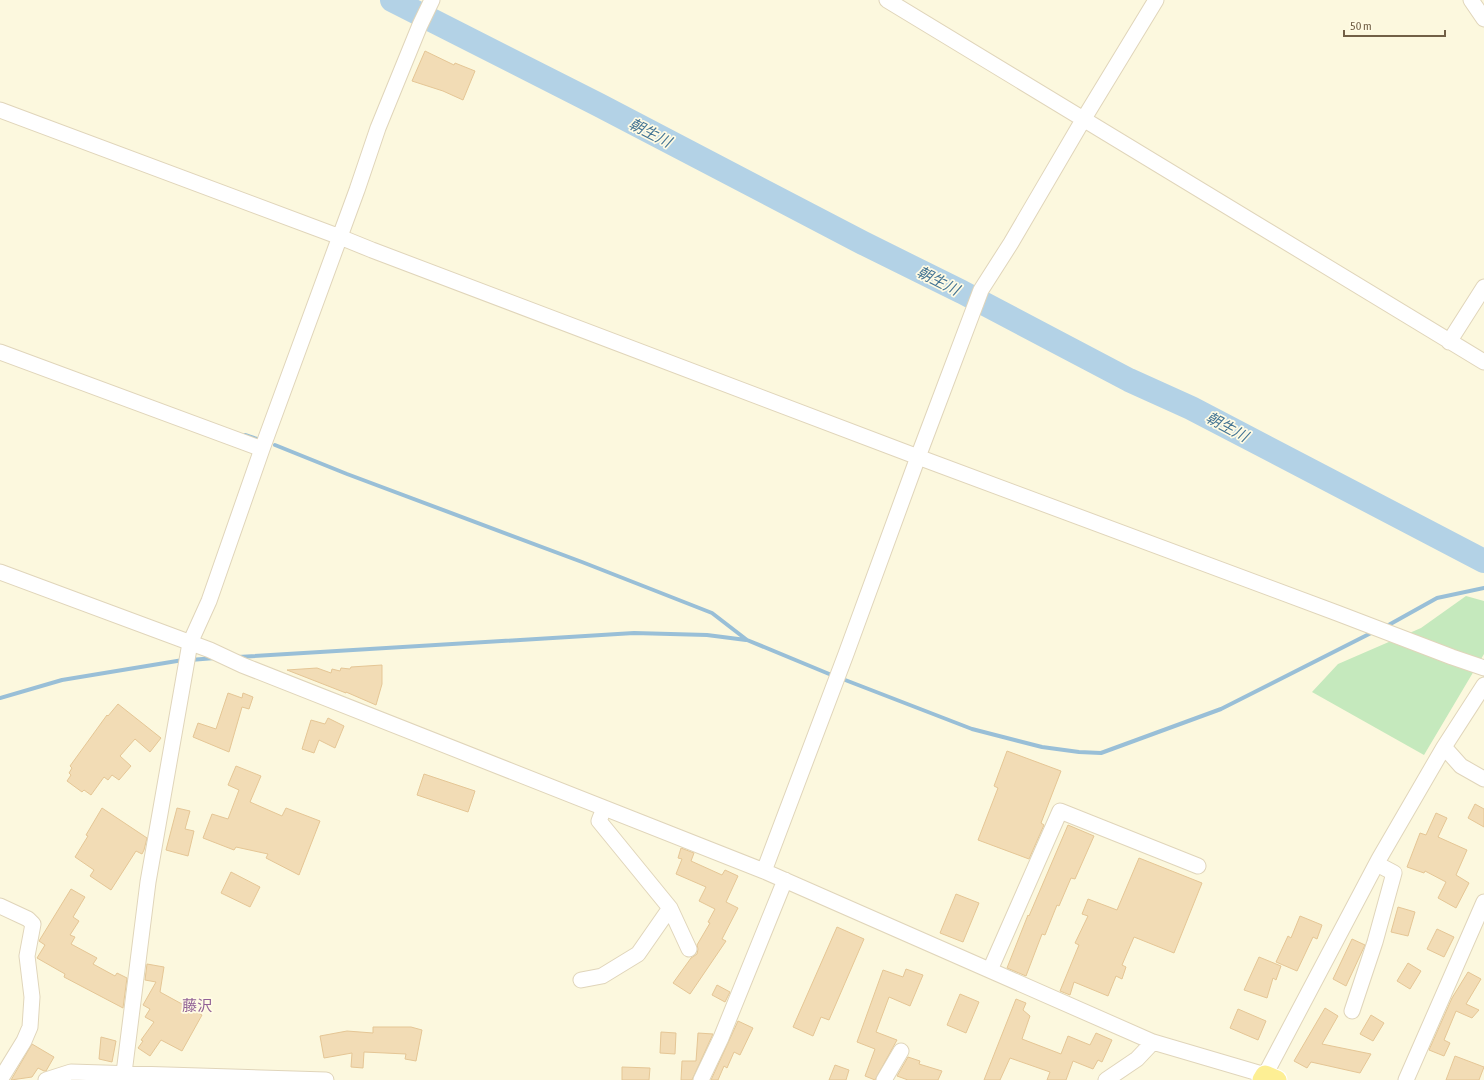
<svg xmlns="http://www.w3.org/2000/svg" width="1484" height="1080" viewBox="0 0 1484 1080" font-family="'Asap Condensed','Noto Sans JP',sans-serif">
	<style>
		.green { fill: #c5e9bd }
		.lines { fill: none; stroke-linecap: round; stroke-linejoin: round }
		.stream { stroke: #99bfd7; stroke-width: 4 }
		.river { stroke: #b3d2e6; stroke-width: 24 }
		.building { fill: #f2dcb5; stroke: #e5c695 }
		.minor-casing { stroke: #e0d5ba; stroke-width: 17 }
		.major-casing { stroke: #fff; stroke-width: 21 }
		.minor { stroke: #fff; stroke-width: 15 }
		.major { stroke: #fdef94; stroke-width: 19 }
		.labels { text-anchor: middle; stroke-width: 3.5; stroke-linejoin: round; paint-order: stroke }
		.water-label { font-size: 15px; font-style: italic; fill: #457594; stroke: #fffbe4 }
		.neighbourhood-label { font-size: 15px; fill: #916196; stroke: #fffbe4 }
	</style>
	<rect width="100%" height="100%" fill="#fcf8de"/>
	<path class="green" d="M1466 596 1484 601V654L1424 755 1312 692 1338 664 1421 628Z"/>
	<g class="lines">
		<path class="stream" d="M245 435 257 439
			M275 445 347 474 582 562 712 613 747 640 834 676
			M1385 627 1437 598 1484 588
			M238 657 634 633 707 635 746 640
			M190 660 215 658
			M840 678 972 729 1042 747 1079 752 1101 753 1221 709 1375 631
			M0 698 62 680 183 660"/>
		<path class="river" d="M392 0 599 105 863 243 962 292 1129 380 1191 408 1484 561"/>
	</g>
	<path class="building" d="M425 51 454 65 455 63 475 71 463 100 443 91 412 81Z
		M382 665V684L376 705 346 692V693L287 670 317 668 331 673 332 669 340 671 341 668 350 669 351 667Z
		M228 693 242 698 243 693 253 697 249 709 242 707 229 752 193 737 198 723 216 729Z
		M118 704 161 738 150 752 135 739 120 756 131 766 119 780 112 775 108 780 104 777 91 795 84 790 82 792 67 781 71 775 69 773 72 768 70 766 107 715 108 716Z
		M328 718 344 726 335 748 319 740 314 753 302 749 311 720 325 724Z
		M1007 751 1061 771 1041 823 1044 825 1029 859 978 840 998 788 994 786Z
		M236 766 261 776 250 802 282 816 286 808 320 821 299 875 266 858 268 854 236 847 234 850 203 838 212 814 228 819 239 790 228 785Z
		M424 774 475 791 468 812 417 795Z
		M1475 804 1484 809V827L1468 818Z
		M102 808 147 838 144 850 142 854 136 851 111 890 90 876 94 870 75 857 88 836 86 835Z
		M177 808 190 811 185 829 194 831 188 856 166 850Z
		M1436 813 1447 818 1438 837 1467 850 1456 875 1469 883 1456 908 1438 898 1446 882 1425 871 1424 873 1407 867 1420 833 1426 835Z
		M1068 825 1094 836 1075 879 1071 878 1059 906 1057 905 1045 935 1042 934 1026 976 1007 968 1028 915 1029 916Z
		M681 848 694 853 691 861 722 875 725 870 738 876 726 902 738 908 722 939 726 941 690 994 673 983 691 958 697 954 698 949 697 945 710 923 708 922 715 909 699 901 706 887 676 874 682 859 678 858Z
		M1139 858 1202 883 1174 953 1134 937 1122 965 1126 967 1122 979 1116 976 1108 996 1074 982 1070 995 1060 991 1079 945 1075 943 1088 916 1082 914 1088 899 1117 910Z
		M231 872 260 887 250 907 221 893Z
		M71 889 85 897 73 917 79 921 70 935 75 937 71 944 97 958 93 964 115 976 117 973 127 978 123 1008 64 977 65 974 37 958 45 945 39 941Z
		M956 894 979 903 963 942 940 933Z
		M1398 907 1415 912 1408 936 1391 932Z
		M1300 916 1322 925 1317 939 1313 937 1297 971 1276 962 1288 936 1291 938Z
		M837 927 864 939 829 1020 821 1017 813 1036 793 1027Z
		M1437 929 1454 937 1444 957 1427 949Z
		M1352 939 1365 945 1346 986 1333 979Z
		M1259 957 1281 966 1276 980 1273 978 1267 998 1244 990Z
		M1408 963 1421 971 1410 989 1397 981Z
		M147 964 164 967 160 992 202 1015 182 1051 161 1040 150 1056 138 1048 143 1041 141 1040 154 1022 145 1017 150 1009 143 1005 156 982 145 980Z
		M906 969 923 975 910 1006 889 997 876 1032 897 1040 875 1080 865 1076 875 1049 857 1042 883 970 903 977Z
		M1468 972 1481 979 1466 1004 1479 1010 1472 1018 1456 1011 1444 1040 1450 1043 1444 1056 1429 1050 1452 998Z
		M717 985 730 992 725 1002 712 995Z
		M960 994 979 1002 966 1033 947 1025Z
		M1016 999 1026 1003 1023 1010 1030 1016 1022 1039 1061 1054 1068 1036 1090 1045 1096 1033 1112 1040 1102 1062 1098 1060 1093 1069 1073 1061 1066 1080H1047L1050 1072 1010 1058 1000 1080H984Z
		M1325 1008 1338 1016 1322 1044 1371 1054 1360 1073 1311 1062 1307 1068 1294 1061Z
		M1238 1009 1266 1021 1258 1040 1230 1028Z
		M1371 1015 1384 1023 1373 1041 1360 1034Z
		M738 1021 753 1028 740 1055 734 1052 727 1068 724 1066 718 1080H711Z
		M373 1027H411L422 1030 416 1061 405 1059 406 1054 364 1052 363 1068 351 1067 352 1053 324 1058 320 1036 347 1031 373 1033Z
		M661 1032 676 1033 675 1054 660 1053Z
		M698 1033 713 1034 692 1080H681L682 1061H696Z
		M101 1037 116 1041 112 1062 99 1059Z
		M32 1044 54 1057 46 1071H44L38 1068 32 1077 11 1080Z
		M1455 1056 1484 1067 1479 1080H1446Z
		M908 1057 920 1061 919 1064 942 1071 938 1080H908L897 1076Z
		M835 1065 849 1070 846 1080H829Z
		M622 1067 650 1068 649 1080H622Z"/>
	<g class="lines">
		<g class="minor-casing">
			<path id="minor" d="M887 0 1484 362
				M1471 0 1484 19
				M0 110 340 237 372 250 918 457 1337 613 1452 657 1484 668
				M1449 342 1484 287
				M0 352 262 449
				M0 572 210 650 242 665 764 871 1153 1042 1265 1075 1379 859 1444 747 1484 685
				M1444 747 1461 766 1484 779
				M604 808 599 821 670 908 689 949
				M764 871 846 654 918 457 981 290 1011 243 1083 120 1156 0
				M0 906 28 919 33 924 27 956 32 997 30 1027 24 1041 0 1080
				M990 970 1060 811 1198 866
				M581 980 602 976 638 954 670 908
				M1352 1011 1375 942 1394 873 1377 864
				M46 1080 71 1072 326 1080
				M121 1080 124 1073 148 882 190 643 209 601 262 449 357 190 378 128 420 25 432 0
				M701 1080 721 1038 785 880
				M884 1080 901 1051
				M1106 1080 1137 1059 1153 1042
				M1406 1080 1484 902"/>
		</g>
		<g class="major-casing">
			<path id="major" d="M1262 1080 1265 1075 1277 1080"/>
		</g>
		<use href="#minor" class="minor"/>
		<use href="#major" class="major"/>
	</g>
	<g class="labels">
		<g class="water-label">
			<text transform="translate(650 133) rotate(27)" y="5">朝生川</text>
			<text transform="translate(938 281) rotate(27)" y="5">朝生川</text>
			<text transform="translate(1227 427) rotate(28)" y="5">朝生川</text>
		</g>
		<g class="neighbourhood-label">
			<text x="197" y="1011">藤沢</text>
		</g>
	</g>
	<path d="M1344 30v6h101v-6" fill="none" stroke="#726046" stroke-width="2"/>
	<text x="1350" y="30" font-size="12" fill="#726046" stroke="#fffbe4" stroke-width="3" paint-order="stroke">50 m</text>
</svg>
